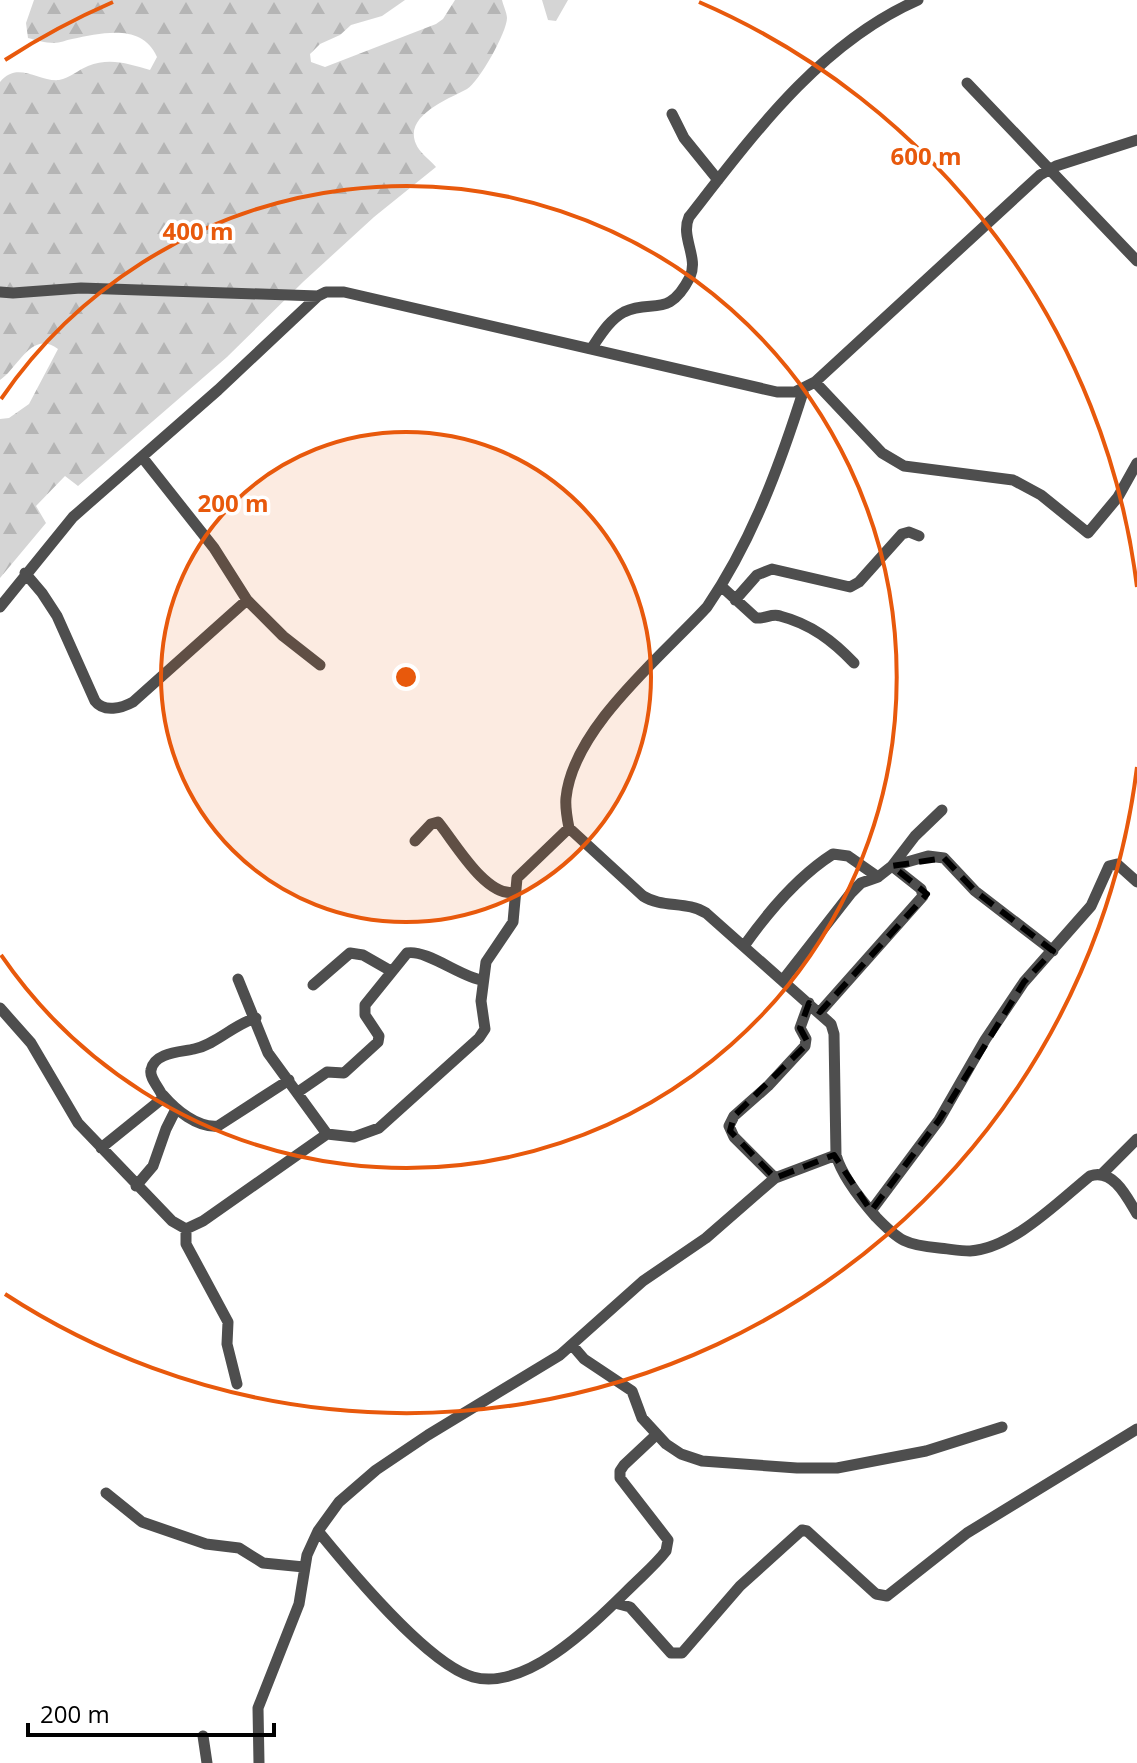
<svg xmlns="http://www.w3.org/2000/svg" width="1137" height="1763" viewBox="0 0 1137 1763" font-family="'Open Sans',sans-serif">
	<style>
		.forest { fill: url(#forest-firs) }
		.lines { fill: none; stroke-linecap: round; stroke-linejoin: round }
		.minor { stroke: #4e4e4e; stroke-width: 11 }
		.marked { fill: none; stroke: #000; stroke-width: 6; stroke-dasharray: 16 10; stroke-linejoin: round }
		.ring { fill: none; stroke: #e8590c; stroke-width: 4 }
		.centre { fill: #e8590c; stroke: #fff; stroke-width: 4 }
		.ring-label { font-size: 24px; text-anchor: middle; font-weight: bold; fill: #e8590c; stroke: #fff; stroke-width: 7; stroke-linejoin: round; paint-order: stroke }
	</style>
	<defs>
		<pattern id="forest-firs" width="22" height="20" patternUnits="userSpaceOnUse" patternTransform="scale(2)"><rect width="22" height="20" fill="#d5d5d5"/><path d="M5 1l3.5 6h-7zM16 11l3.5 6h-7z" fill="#b5b5b5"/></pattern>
	</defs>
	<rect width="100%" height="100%" fill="#fff"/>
	<path class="forest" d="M34 0H405L382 16 351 25 340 35 320 44 310 54 311 62 325 67 436 24 443 19 455 0H502C503 5 507 13 507 18 507 32 479 82 467 89 451 98 403 115 416 144 419 152 430 160 436 167L374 217 303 282 227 357 78 486 65 476 36 506 46 523 0 578V419L9 418 29 404 58 349C32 329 18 368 0 380V82C17 60 39 82 59 80 70 78 78 70 88 66 110 57 129 64 150 70L157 57C142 23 103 33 72 39 66 40 60 43 54 43 45 43 36 40 28 38L26 23Z
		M542 0H568L556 21 548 20Z"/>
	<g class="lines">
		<path class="minor" d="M967 83 1137 261
			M672 114 684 138 718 180
			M0 292 13 293 81 288 318 296
			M591 349C600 336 609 320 624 312 652 298 668 320 690 277 699 257 680 237 689 217 753 135 820 43 918 0
			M815 382 882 453 904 466 1013 480 1041 495 1088 533 1118 497 1137 463
			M142 457 214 548 247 600 283 636 320 665
			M25 573 42 593 57 616 95 701C104 713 122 708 133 702L247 600
			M721 586 756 618C765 619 772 613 780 616 811 624 833 641 854 663
			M735 600 757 575 772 569 850 587 859 582 902 534 909 532 919 536
			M0 607 73 517 218 390 318 296 326 292H344L777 392H795L815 382 1040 175 1056 166 1137 140
			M415 841 431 824 438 822C454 841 486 898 514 892
			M893 866 928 856 944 858 975 891 1053 951
			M744 946C768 912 797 877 833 854L848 856 878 877
			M238 979 268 1053 327 1134
			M783 980 851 893 861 883 878 877 892 866 915 836 942 810
			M313 985 350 953 363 955 391 971
			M0 1008 31 1043 78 1123 172 1221 186 1229 203 1221 327 1134 354 1137 379 1128 479 1038 485 1029 481 1001 486 962 513 922 517 878 569 828
			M820 1012 923 896 921 889 892 866
			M298 1092 327 1072 344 1073 378 1042 379 1036 365 1015V1005L407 953C426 949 463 978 482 980
			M163 1095C176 1110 197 1128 218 1126L289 1080
			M101 1148 163 1098C161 1089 149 1079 151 1070 154 1052 182 1052 194 1049 217 1044 234 1024 256 1018
			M836 1155C842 1176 861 1200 876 1217 899 1241 906 1245 939 1248 950 1249 960 1251 970 1251 1012 1249 1059 1201 1090 1176 1113 1168 1127 1197 1137 1214
			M1102 1174 1137 1139
			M775 1178 734 1137 729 1126 734 1116 768 1086 805 1046 806 1039 800 1028 809 1003
			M136 1186 153 1166 166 1129 176 1109
			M871 1211 939 1120 985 1040 1024 982 1091 906 1109 866 1117 864 1137 882
			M186 1229V1244L228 1322 227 1344 237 1384
			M572 1345 584 1359 632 1391 642 1418 666 1444 681 1454 702 1461 797 1468H837L926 1451 1002 1427
			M106 1493 142 1522 206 1544 239 1548 263 1563 304 1567
			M318 1531C349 1569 427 1664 473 1677 528 1692 596 1621 632 1586 643 1575 656 1564 666 1551L668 1540 620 1478V1471L624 1465 656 1435
			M615 1603 630 1607 671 1653H682L740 1586 802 1530 807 1531 876 1594 887 1596 967 1533 1137 1429
			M203 1736 207 1763
			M259 1763 258 1708 299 1604 307 1555 318 1531 339 1502 376 1470 428 1435 560 1355 643 1281 706 1238 775 1178 836 1155 834 1034 831 1024 706 913C687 901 662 908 643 896L569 828C567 818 565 808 566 798 573 728 661 657 707 607 752 541 780 465 804 389"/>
	</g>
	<path class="marked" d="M944 858 975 891 1053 951 1024 982 939 1120 871 1211 834 1155 775 1178 730 1131 734 1116 808 1043 800 1028 809 1003 820 1012 927 894 892 866Z"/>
	<circle cx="406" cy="677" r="245" fill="#e8590c" fill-opacity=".12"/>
	<g class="ring">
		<circle cx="406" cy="677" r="245"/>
		<path d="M1 399A491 491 0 1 1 1 955"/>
		<path d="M1137 767A736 736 0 0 1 5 1294M5 60A736 736 0 0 1 113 2M699 2A736 736 0 0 1 1137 587"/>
	</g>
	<circle cx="406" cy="677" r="12" class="centre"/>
	<g class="ring-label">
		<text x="926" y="165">600 m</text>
		<text x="198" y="240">400 m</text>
		<text x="233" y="512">200 m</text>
	</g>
	<path d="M28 1723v12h246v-12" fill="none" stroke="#000000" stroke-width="4"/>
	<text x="40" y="1723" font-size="24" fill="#000000" stroke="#ffffff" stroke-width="6" paint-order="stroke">200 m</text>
</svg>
